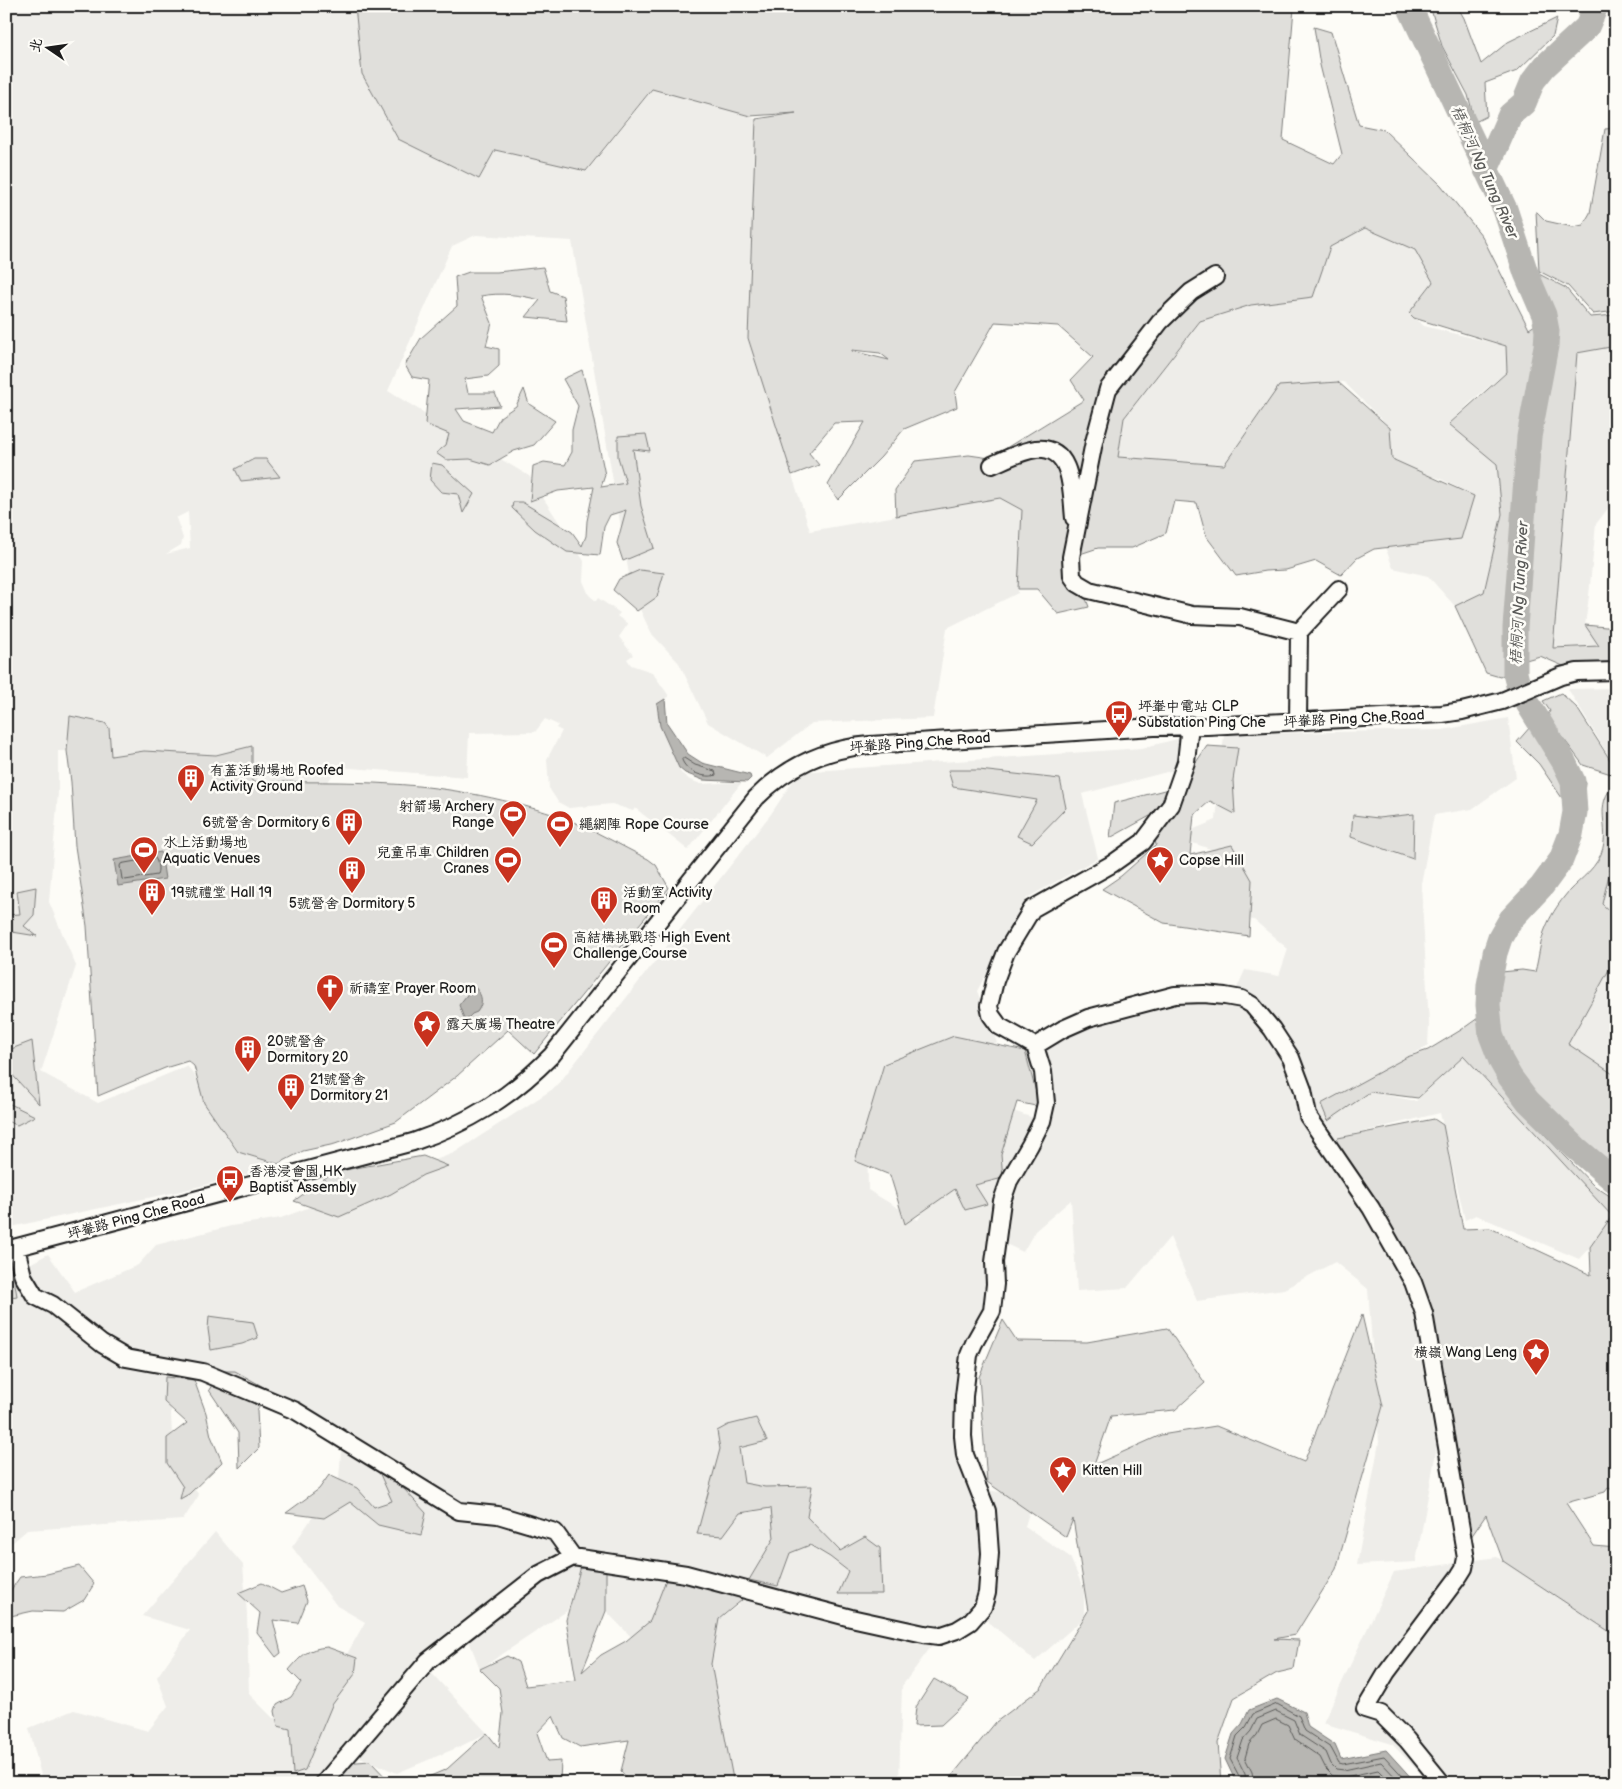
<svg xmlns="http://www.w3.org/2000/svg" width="1622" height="1789" viewBox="0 0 1622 1789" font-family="'Balsamiq Sans','LXGW WenKai TC',sans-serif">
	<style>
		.built { fill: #eeede9; fill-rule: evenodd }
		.green { fill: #e0dfdb; stroke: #7e7e7c; fill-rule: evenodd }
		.water { fill: #b7b6b2; stroke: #797876 }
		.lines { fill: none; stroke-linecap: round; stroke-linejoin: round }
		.shore { stroke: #5a5a58; stroke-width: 1 }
		.river { stroke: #b7b6b2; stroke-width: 25 }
		.minor-casing { stroke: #1c1c1c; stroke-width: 20 }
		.minor { stroke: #fdfcf7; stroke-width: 16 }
		.labels { text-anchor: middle; stroke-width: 5; stroke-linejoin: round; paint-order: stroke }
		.poi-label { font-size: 14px; fill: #1c1c1c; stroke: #fdfcf7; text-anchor: start }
		.street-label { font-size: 14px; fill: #1c1c1c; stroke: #fdfcf7 }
		.water-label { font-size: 15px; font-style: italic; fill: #5a5a58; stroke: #fdfcf7 }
	</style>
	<rect width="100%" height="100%" fill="#fdfcf7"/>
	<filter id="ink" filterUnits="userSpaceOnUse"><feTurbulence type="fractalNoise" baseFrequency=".02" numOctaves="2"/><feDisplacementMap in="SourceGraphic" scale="10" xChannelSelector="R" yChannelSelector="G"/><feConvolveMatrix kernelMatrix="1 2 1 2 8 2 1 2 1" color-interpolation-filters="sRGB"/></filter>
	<g filter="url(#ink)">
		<path class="built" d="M6 6H355L362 74 398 139 479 179 495 150 587 171 660 80 756 119 748 338 810 531 1000 498 1022 510 1018 593 947 628 933 718 812 723 767 758 708 723 679 663 651 633 632 592 572 241 476 235 452 246 388 391 529 476 584 561 583 581 589 595 596 601 598 598 620 613 617 616 628 624 619 637 633 655 627 659 631 665 652 672 669 696 657 704 660 726 681 773 690 780 701 784 742 782 688 850 635 808 633 811 612 804 569 808 558 802 549 788 547 759 562 731 556 728 558 725 545 719 535 732 469 733 467 777 338 767 327 783 252 782V746L216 755 144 751 111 756 109 728 105 723 71 716 67 751H58V793L49 902 76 966 41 1072 98 1103 187 1066 194 1074 201 1089 205 1104 237 1152 269 1161 252 1173 181 1191 6 1228ZM188 512 190 548 166 554 181 545 183 538 176 518Z
			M1366 228 1415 250 1433 282 1409 313 1424 326 1506 346 1507 372 1475 398 1450 423 1497 463 1502 514 1484 593 1461 613 1428 576 1393 568 1384 544 1474 496 1439 478 1420 474 1392 459 1390 428 1344 382 1279 387 1224 465 1118 457 1124 418 1200 321 1276 298 1313 297 1330 247Z
			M1616 346V498L1596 524 1589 596 1585 625 1600 646 1553 648 1577 353Z
			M1616 688V768L1568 689Z
			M1508 718 1516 778 1472 809 1434 815 1421 884 1429 1024 1428 1046 1321 1104 1370 1092 1416 1101 1464 1056 1615 1219 1579 1259 1476 1215 1465 1220 1440 1113 1338 1138 1421 1305 1439 1435 1416 1562 1357 1565 1379 1442 1368 1289 1335 1262 1284 1289 1197 1301 1170 1237 1127 1288 1077 1291 1071 1200 1035 1231 1023 1252 997 1240 992 1311 973 1346 964 1448 979 1489 1013 1494 1030 1510 1025 1526 1070 1557 1084 1590V1618L1035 1661 978 1613 939 1636 902 1686 899 1783H735L733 1779 711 1664 719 1619 739 1605 725 1585 669 1572 640 1646 606 1611 602 1567 583 1559 567 1611 480 1669 464 1628 425 1666 487 1733 459 1747 397 1773 350 1753 331 1783H43L29 1728 74 1710 148 1731 168 1706 157 1677 190 1630 142 1616 215 1532 243 1565 247 1614 249 1694 273 1718 310 1720 365 1622 337 1606 292 1547 339 1479 342 1439 231 1384 169 1367 173 1461 199 1495 183 1520 27 1530 6 1548V1287L15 1272 48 1254 75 1292 138 1265 156 1245 231 1226 281 1218 454 1153 556 1087 771 814 799 772 1142 748 1189 736 1186 767 1082 794 1098 858 1027 898 977 991 997 1043 898 1060 867 1137 868 1190 918 1220 944 1173 1016 1112 1042 1121 1043 1053 1088 1018 1188 991 1233 997 1245 970 1279 976 1288 949 1254 920 1230 917 1228 855 1175 837 1216 820 1224 734 1442 730Z
			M1616 845V919L1602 904Z
			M1616 955V1079L1568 1044Z
			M1497 1557 1616 1636V1783H1430L1392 1744 1323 1723 1394 1572Z"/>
		<path class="green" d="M355 6H1288L1294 8 1283 140 1334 164 1342 154 1320 65 1314 27 1331 32 1359 125 1384 130 1441 185 1482 236 1529 329 1547 317 1539 274 1566 288 1590 317 1616 315V346L1577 353 1553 648 1599 646 1585 625 1616 628V676L1577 672 1540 656 1526 660 1500 677 1486 673 1455 606 1484 592 1502 514 1497 464 1449 424 1507 372 1506 346 1414 318 1409 313 1433 282 1415 250 1365 228 1330 247 1313 297 1251 305 1200 321 1124 418 1118 457 1224 465 1279 386 1338 382 1390 428 1392 459 1474 496 1461 539 1374 549 1357 558 1341 575 1316 561 1286 570 1265 571 1236 576 1206 536 1197 503 1174 501 1166 533 1132 548H1098L1071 557 1089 607 1058 614 1037 589H1018L1022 510 1000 498 896 516 895 490 915 461 969 455 990 458 1084 400 1071 380 1093 357 1058 326 995 322 955 392 957 407 904 429 881 457 838 500 828 485 865 422 834 423 809 453 819 465 792 475 748 338 756 119 796 113 750 116 652 89 586 171 495 150 479 179 398 139 362 74ZM852 350 880 353 889 360 852 351Z
			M1430 6H1457L1464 18 1481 64 1508 42 1557 18 1553 36 1517 71 1485 83 1487 116 1475 122 1468 95 1442 46Z
			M1616 128V311L1593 314 1568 286 1539 271 1536 211 1546 221 1573 227 1583 225 1590 213 1605 129Z
			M543 267 550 291 563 296 567 321 526 317 540 300C520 295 501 292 481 296L492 323 486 346 499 349V366L488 376 465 379 468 393H495L500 406 456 409 464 421 492 432 500 417 516 406 524 389 529 404 555 421 534 445 514 451 490 465 470 459 446 460 436 453 446 445 449 434 425 424 429 380 412 377 405 365 421 338 457 306 455 277 469 272H497Z
			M582 370 589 397 605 475 601 487 626 483 618 457V436L646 434 650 451 633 449 641 506 654 548 623 561 617 543 626 510 610 515 604 527 600 555 567 552 535 530 512 508 513 502H522L572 532 582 546 586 536 587 521 594 487 558 491 530 501 533 466 544 462 565 465 572 452V430L578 406 563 379Z
			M254 459H266L280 477 241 481 235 469Z
			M432 463 442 465 474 494 463 513 458 494 441 492 430 480Z
			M640 570 664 573 657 597 637 611 613 590 619 579Z
			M1561 693 1577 708 1612 763 1614 775 1583 765 1547 716 1550 711 1543 701Z
			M70 716 105 723 109 728 111 756 144 751 216 755 252 746V782C299 782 346 781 392 784 449 787 513 800 566 819 595 830 621 846 648 859L656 865 669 888 534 1054 508 1030 457 1076 396 1122 335 1144 303 1151 278 1164 238 1152 204 1103 194 1066 188 1061 165 1068 98 1096 87 926 75 846 71 782 67 751Z
			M1531 726 1554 752 1567 754 1586 783 1583 814 1571 850 1553 881 1530 902 1522 891 1549 863 1557 847 1564 822V801L1539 764 1517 742Z
			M1207 746 1238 748 1233 780 1235 814 1210 801 1194 815 1190 855 1232 845 1252 880 1249 936 1164 923 1102 889 1121 876 1156 845 1150 816 1110 838 1114 803 1180 786Z
			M948 770H979L1060 779 1066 808 1032 843 1017 836 1037 800 953 787Z
			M1616 782V845L1602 904 1616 917V957L1568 1044 1616 1076V1182C1594 1165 1575 1147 1556 1128 1506 1081 1480 1044 1491 973L1522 970 1535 972C1539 958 1540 940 1546 927 1550 917 1557 906 1564 897 1575 882 1593 873 1601 854 1612 825 1591 808 1616 782Z
			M1414 814 1413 859 1351 837 1353 815 1378 818Z
			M36 887 34 915 24 926 37 936 6 931V915L20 914 17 891Z
			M1478 1018 1489 1049 1490 1064 1545 1135 1593 1185 1616 1200V1262L1611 1260 1616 1265V1491L1608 1488 1605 1492 1566 1503 1594 1546 1616 1548V1636L1503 1561 1486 1515 1471 1537 1455 1535 1416 1290 1332 1152 1338 1138 1434 1119 1443 1125 1463 1229 1490 1228 1591 1275 1590 1247 1612 1216 1464 1056 1418 1098 1370 1092 1328 1121 1321 1104 1407 1057 1428 1050 1461 1030Z
			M954 1036 1025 1051 1040 1107 1017 1102 1001 1155 1003 1178 975 1185 987 1204 965 1210 955 1189 905 1224 890 1175 855 1161 884 1064Z
			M32 1041 39 1104 6 1068V1051Z
			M6 1102 35 1116 17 1125 6 1121Z
			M423 1156 448 1166 423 1175 391 1194 339 1217 294 1201 333 1172Z
			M6 1267H12L17 1296 6 1298Z
			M1362 1315 1383 1406 1336 1569 1295 1635 1274 1639 1299 1640 1294 1669 1277 1673 1234 1698 1218 1743 1221 1783H946L996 1722 1041 1688 1088 1611 1073 1519 1066 1537 987 1482 979 1377 1003 1320 1017 1341 1087 1342 1167 1328 1205 1383 1175 1410 1111 1416 1094 1465 1161 1435 1216 1426 1304 1462Z
			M209 1316 253 1322 258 1338 242 1344 211 1350 208 1329Z
			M220 1371H235L269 1390 257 1411 259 1448 239 1468 238 1433 209 1390Z
			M165 1377 194 1380 206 1413 211 1436 222 1462 189 1494 180 1499 183 1487 167 1463V1438L187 1423 164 1402Z
			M756 1418 767 1441 739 1448 744 1483 765 1487 812 1486 807 1517 840 1551 865 1537 880 1548 882 1594H838L848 1571 830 1557 810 1545 790 1553 778 1586 749 1580 774 1538 771 1508 740 1513 723 1536 697 1534 720 1449 717 1431 728 1425Z
			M379 1472 405 1490 426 1513 421 1535 378 1525 350 1502 324 1518 286 1513 319 1489 329 1475 357 1488 374 1507 392 1501Z
			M583 1559 606 1563V1611L582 1672 601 1655 626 1641 650 1621 669 1572 726 1585 742 1600 719 1619 711 1664 733 1779 735 1783H631L621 1771 629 1740 580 1747 563 1738 553 1716 537 1733 547 1762 561 1761 560 1781 575 1783H414L447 1769 487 1733 499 1748 503 1713 499 1688 480 1669 507 1656 518 1662 526 1686 576 1680 566 1620Z
			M79 1566 94 1584 84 1600 63 1612 33 1611 6 1617V1597L20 1577 47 1574Z
			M262 1583 281 1593 302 1586 307 1601 298 1623 273 1620 281 1653 276 1657 257 1632 260 1613 238 1593Z
			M327 1647 357 1658 355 1674 332 1705 305 1770 293 1774 290 1729 278 1726 275 1711 277 1705 291 1697 301 1682 289 1670C302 1655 307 1649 327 1647Z
			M934 1679 969 1699 941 1725 914 1726 916 1707Z
			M370 1761 391 1783H325L344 1763Z"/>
		<path class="water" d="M665 699 667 723 688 754 702 763 750 775 751 778 747 782 703 780 685 773 679 768 660 726 657 704Z
			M161 852 165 879 118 886 114 860Z
			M474 986C481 994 485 1001 477 1012L472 1014 465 1021 459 1005Z
			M1277 1699 1304 1712 1308 1727 1335 1745 1341 1759 1386 1750 1416 1783H1235L1234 1778 1225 1759 1233 1734 1242 1724 1249 1710Z"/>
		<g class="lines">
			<path class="shore" d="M684 758 695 765 715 771 716 775C705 779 686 772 682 760Z
				M155 858C158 861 159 871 157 875L125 880 122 879 120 866 121 864Z
				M1240 1783 1239 1776 1230 1759 1237 1736 1246 1727 1253 1714 1277 1704 1299 1716 1305 1731 1331 1748 1339 1763 1343 1764 1384 1756 1409 1783
				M1246 1783 1245 1774 1237 1758 1243 1740 1251 1731 1257 1719 1276 1711 1294 1720 1300 1735 1326 1752 1331 1764 1336 1769 1344 1770 1381 1762 1401 1783
				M1254 1783 1252 1772 1245 1758 1249 1744 1257 1735 1262 1725 1276 1719 1288 1725 1295 1740 1320 1757 1326 1769 1333 1776 1345 1777 1378 1770 1391 1783"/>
			<path class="river" d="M1409 6 1505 209 1526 273 1544 315 1547 331 1546 346 1529 437 1515 628V673L1519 689 1564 762 1573 781 1575 812 1571 834 1561 860 1542 886 1511 919 1500 938 1495 953 1489 985 1488 1005 1491 1035 1501 1061 1510 1077 1528 1101 1576 1148 1616 1182
				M1486 170 1510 115 1524 103 1533 81 1545 66 1587 27 1596 6"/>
			<g class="minor-casing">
				<path id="minor" d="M1215 277 1191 292 1160 322 1108 389 1094 442 1071 557 1072 576 1077 583 1089 590 1192 615 1240 617 1299 632 1298 721
					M992 465C1006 459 1021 451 1036 449 1074 446 1071 492 1074 518
					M1299 632 1339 589
					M1035 1046 1063 1029 1088 1018 1175 995 1204 994 1225 996 1242 999 1252 1005 1272 1029 1291 1058 1303 1090 1308 1116 1371 1208 1413 1282 1424 1313 1466 1558 1464 1568 1459 1576 1387 1672 1365 1709 1381 1714 1407 1740 1442 1783
					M16 1248 23 1276 35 1296 53 1305 102 1344 126 1358 203 1372 296 1411 459 1511 498 1515 555 1532 573 1557
					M6 1250 413 1142C469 1123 511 1097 552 1055L756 798C788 765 825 749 870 745L1154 727 1207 726 1442 714 1462 711 1502 701 1561 676 1577 672 1616 671
					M324 1783 428 1661 538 1575 573 1557 686 1574 851 1618 924 1634 939 1636 957 1630 970 1622 983 1607 987 1593 990 1553 987 1511 965 1455 963 1436 964 1396 969 1355 974 1343 992 1311 995 1284 994 1262 1002 1201 1009 1181 1030 1145 1042 1121 1046 1103 1043 1072 1035 1046 999 1026 991 1015 989 1006 995 981 1006 952 1032 909 1112 864 1143 842 1171 805 1186 762 1190 725"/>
			</g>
			<use href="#minor" class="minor"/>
		</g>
	</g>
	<defs>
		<g id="bus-pin" transform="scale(1.4375)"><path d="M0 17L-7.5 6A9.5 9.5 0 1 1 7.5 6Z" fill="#c8321e" stroke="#fdfcf7"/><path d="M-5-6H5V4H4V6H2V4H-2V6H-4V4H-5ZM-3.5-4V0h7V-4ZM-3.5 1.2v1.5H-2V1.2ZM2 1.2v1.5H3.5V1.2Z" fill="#fff"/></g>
		<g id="building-pin" transform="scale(1.4375)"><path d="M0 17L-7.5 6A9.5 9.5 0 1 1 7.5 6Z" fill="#c8321e" stroke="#fdfcf7"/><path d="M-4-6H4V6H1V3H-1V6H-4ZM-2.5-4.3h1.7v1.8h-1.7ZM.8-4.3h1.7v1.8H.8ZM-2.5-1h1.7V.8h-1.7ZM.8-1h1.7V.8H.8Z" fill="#fff"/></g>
		<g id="stadium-pin" transform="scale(1.4375)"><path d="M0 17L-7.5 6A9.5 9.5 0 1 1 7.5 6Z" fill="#c8321e" stroke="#fdfcf7"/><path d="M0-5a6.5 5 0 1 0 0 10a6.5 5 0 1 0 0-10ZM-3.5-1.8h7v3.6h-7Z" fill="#fff"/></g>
		<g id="sight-pin" transform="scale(1.4375)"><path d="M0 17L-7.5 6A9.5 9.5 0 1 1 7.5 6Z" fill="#c8321e" stroke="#fdfcf7"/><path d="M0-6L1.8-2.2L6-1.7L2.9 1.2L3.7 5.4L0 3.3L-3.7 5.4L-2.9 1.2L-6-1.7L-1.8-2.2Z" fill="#fff"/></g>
		<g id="church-pin" transform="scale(1.4375)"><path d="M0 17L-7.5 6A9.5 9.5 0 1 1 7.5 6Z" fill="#c8321e" stroke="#fdfcf7"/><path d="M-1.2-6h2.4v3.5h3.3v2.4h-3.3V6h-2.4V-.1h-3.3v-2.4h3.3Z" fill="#fff"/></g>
	</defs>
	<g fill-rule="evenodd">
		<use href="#bus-pin" x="1119" y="714"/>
		<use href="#building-pin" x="191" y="778"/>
		<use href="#stadium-pin" x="513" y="814"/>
		<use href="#building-pin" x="349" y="822"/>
		<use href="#stadium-pin" x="560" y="824"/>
		<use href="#stadium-pin" x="144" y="850"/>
		<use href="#stadium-pin" x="508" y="860"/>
		<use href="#sight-pin" x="1160" y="860"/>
		<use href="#building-pin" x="352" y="870"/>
		<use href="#building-pin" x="152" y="892"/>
		<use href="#building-pin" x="604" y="900"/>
		<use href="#stadium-pin" x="554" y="945"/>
		<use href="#church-pin" x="330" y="988"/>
		<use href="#sight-pin" x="427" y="1024"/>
		<use href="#building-pin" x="248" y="1049"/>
		<use href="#building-pin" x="291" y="1087"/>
		<use href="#bus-pin" x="230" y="1179"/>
		<use href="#sight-pin" x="1536" y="1352"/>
		<use href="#sight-pin" x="1063" y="1470"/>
	</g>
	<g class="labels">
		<g class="poi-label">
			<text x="1138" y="711">坪輋中電站 CLP<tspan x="1138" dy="16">Substation Ping Che</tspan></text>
			<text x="210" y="775">有蓋活動場地 Roofed<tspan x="210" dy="16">Activity Ground</tspan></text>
			<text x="494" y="811" text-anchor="end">射箭場 Archery<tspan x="494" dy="16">Range</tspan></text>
			<text x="330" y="827" text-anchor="end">6號營舍 Dormitory 6</text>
			<text x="579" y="829">繩網陣 Rope Course</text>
			<text x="163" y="847">水上活動場地<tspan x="163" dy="16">Aquatic Venues</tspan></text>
			<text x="489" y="857" text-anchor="end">兒童吊車 Children<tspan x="489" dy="16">Cranes</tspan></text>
			<text x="1179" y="865">Copse Hill</text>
			<text x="171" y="897">19號禮堂 Hall 19</text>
			<text x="623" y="897">活動室 Activity<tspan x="623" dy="16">Room</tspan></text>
			<text x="352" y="908" text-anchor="middle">5號營舍 Dormitory 5</text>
			<text x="573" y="942">高結構挑戰塔 High Event<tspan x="573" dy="16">Challenge Course</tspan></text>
			<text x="349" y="993">祈禱室 Prayer Room</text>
			<text x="446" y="1029">露天廣場 Theatre</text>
			<text x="267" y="1046">20號營舍<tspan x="267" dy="16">Dormitory 20</tspan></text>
			<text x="310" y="1084">21號營舍<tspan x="310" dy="16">Dormitory 21</tspan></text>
			<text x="249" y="1176">香港浸會園 HK<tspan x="249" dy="16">Baptist Assembly</tspan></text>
			<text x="1517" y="1357" text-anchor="end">橫嶺 Wang Leng</text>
			<text x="1082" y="1475">Kitten Hill</text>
		</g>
		<g class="street-label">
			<text transform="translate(1354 718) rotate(-3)" y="5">坪輋路 Ping Che Road</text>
			<text transform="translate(920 742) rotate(-4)" y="5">坪輋路 Ping Che Road</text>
			<text transform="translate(136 1216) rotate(-15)" y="5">坪輋路 Ping Che Road</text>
		</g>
		<g class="water-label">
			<text transform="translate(1485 172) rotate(66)" y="5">梧桐河 Ng Tung River</text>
			<text transform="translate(1519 593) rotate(-87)" y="5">梧桐河 Ng Tung River</text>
		</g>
	</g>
	<rect width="1622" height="1789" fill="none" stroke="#fdfcf7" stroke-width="25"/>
	<rect x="12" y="12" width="1597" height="1764" fill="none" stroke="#1c1c1c" stroke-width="2" filter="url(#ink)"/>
	<g transform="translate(48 48) rotate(283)" stroke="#fdfcf7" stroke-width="4" paint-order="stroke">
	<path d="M0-4L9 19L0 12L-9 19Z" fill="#1c1c1c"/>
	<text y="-8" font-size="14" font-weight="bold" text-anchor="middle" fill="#1c1c1c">北</text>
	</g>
</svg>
